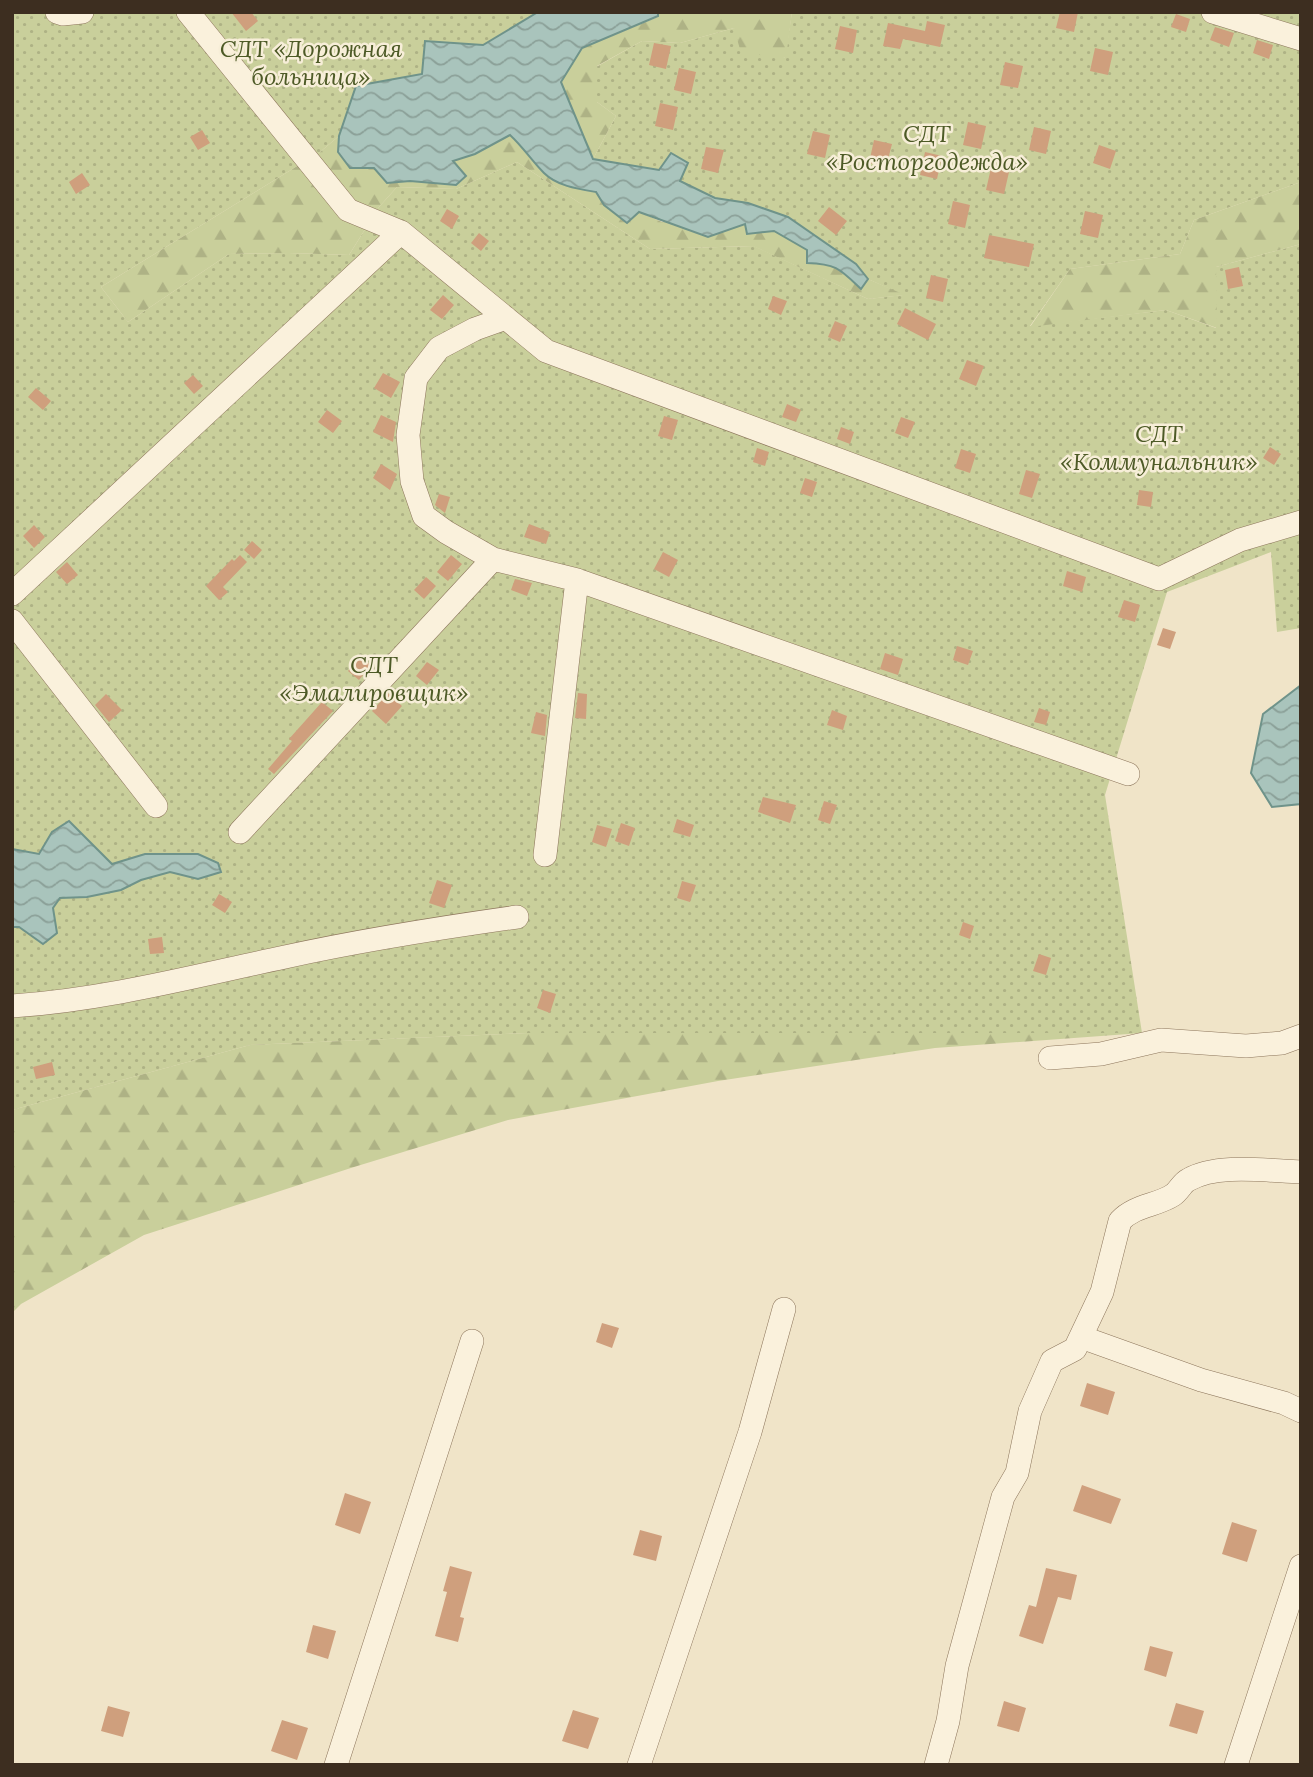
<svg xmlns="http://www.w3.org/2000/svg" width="1313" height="1777" viewBox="0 0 1313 1777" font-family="Lora,serif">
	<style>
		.grass { fill: url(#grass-dots) }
		.forest { fill: url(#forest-firs) }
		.water { fill: url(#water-waves); stroke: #6f938a; stroke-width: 2 }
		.building { fill: #cf9f7d }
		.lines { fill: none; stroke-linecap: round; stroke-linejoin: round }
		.minor-casing { stroke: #8d765c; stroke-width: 24 }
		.minor { stroke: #faf1dc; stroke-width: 23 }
		.labels { text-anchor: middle; stroke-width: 5; stroke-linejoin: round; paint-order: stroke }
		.park-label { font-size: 24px; font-style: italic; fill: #4d5a26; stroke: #f7eed8 }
	</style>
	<defs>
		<pattern id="grass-dots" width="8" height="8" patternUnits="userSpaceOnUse" patternTransform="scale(1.75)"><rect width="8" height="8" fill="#c9cf9b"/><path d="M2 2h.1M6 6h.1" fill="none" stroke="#aeb285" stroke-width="1.8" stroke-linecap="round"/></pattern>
		<pattern id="forest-firs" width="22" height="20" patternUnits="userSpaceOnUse" patternTransform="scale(1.75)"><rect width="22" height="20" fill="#c9cf9b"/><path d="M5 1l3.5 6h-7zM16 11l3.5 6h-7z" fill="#aeb285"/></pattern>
		<pattern id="water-waves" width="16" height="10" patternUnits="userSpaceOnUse" patternTransform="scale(1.75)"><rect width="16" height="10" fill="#a9c4bc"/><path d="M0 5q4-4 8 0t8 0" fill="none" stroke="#8ba098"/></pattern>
	</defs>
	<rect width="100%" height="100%" fill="#f0e4c8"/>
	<path class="grass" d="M12 12H538L483 45 425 41 423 74 356 86 339 136 320 152 101 287 128 322 229 254 289 253 349 255 379 207 397 187 456 189 517 162 650 249 754 246 868 299 903 295 868 279 856 264 748 203 715 198 679 181 672 153 659 170 593 159 616 116 597 102 596 67 642 41 680 43 734 28 785 58 792 12H1301V182L1194 220 1180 254 1070 269 1030 326 1166 310 1216 328V267L1301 244V628L1277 632 1271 552 1167 592 1105 795 1142 1033H528L250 1045 12 1110Z"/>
	<path class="forest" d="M658 12H792L786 58 741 53 734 28 680 43 642 41 597 66V102L616 116 593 159 561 82 582 48 658 17Z
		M510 135C523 147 532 161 544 173 557 186 578 189 596 192L604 205 639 212 662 222 745 224 747 234 774 230 807 250 808 263C836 264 841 270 861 289L868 279 905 295 868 299 753 246 650 249 517 162 456 189 397 187 379 207 349 255 289 253 229 254 128 322 101 287 320 152 339 136 338 152 350 168H374L387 183 410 181 452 161 475 154Z
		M1301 182V244L1216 267 1217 328 1166 310 1030 327 1070 269 1180 254 1194 220Z
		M528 1033H1142L935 1048 718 1081 508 1120 354 1167 144 1235 21 1304 12 1313V1110L250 1045Z"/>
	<path class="water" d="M538 12H658V16L582 48 561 82 593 159 659 170 671 153 688 163 680 181 715 198 748 203 788 217 856 264 868 279 861 289C840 269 837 264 807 263V250L774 231 747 234 745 224 708 237 639 212 627 223 604 205 596 192C578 189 557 186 544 173 532 161 523 147 510 135L475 154 453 161 466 176 456 185 410 181 387 183 374 168H350L338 152 339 136 356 86 422 74 425 41 483 45Z
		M1301 685V804L1272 807 1251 773 1263 714Z
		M69 821 112 864 145 854H198L218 863 221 872 198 879 170 872 141 880 121 890 87 897 60 898 53 908 57 933 43 944 19 927H12V849L39 854 52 832Z"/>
	<path class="building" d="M231 12H251L258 21 246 31Z
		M1060 12H1078L1074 32 1056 28Z
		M1176 14 1190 19 1186 32 1171 27Z
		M927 21 945 25 940 47 903 39 900 49 883 46 888 23 925 31Z
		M840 26 857 30 853 53 835 49Z
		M1215 27 1234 33 1229 47 1210 40Z
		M1257 40 1273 45 1269 59 1253 53Z
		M654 43 671 46 666 69 649 65Z
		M1095 48 1113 52 1108 75 1090 71Z
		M1005 62 1023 66 1018 88 1000 85Z
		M679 68 696 72 691 94 674 90Z
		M660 103 678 107 673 130 655 126Z
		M968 122 986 126 981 149 963 145Z
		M1034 127 1051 131 1046 154 1029 150Z
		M202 130 210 143 198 150 190 137Z
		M813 131 830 135 825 158 807 154Z
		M874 140 892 144 886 167 869 163Z
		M1099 145 1116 151 1110 169 1093 163Z
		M706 147 724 150 718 173 701 169Z
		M925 152 942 156 937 179 920 175Z
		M991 168 1009 172 1004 194 986 190Z
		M82 173 90 185 76 194 69 182Z
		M953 201 970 205 965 228 948 224Z
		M829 207 847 221 836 235 818 221Z
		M447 209 459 216 452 229 440 221Z
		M1085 211 1103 215 1098 238 1080 234Z
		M479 233 489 241 481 251 471 243Z
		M989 235 1034 244 1029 267 984 258Z
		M1239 267 1243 286 1228 289 1225 270Z
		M931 275 948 279 943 302 926 298Z
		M443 295 454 305 442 319 430 310Z
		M773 296 787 301 781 315 768 309Z
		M905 308 936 324 928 340 897 324Z
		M835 321 847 326 840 342 828 337Z
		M967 360 984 366 976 386 959 379Z
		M383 373 400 382 391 398 374 388Z
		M193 375 203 386 194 394 184 383Z
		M36 388 51 401 43 410 28 397Z
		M787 404 801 410 796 422 782 417Z
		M327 410 342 421 333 433 318 422Z
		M381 415 396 422 393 442 373 432Z
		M664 416 678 420 672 440 658 436Z
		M901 417 915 422 908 438 895 433Z
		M841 427 854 432 850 444 837 439Z
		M1270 447 1281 454 1274 465 1263 458Z
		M757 448 769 452 765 466 753 462Z
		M961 449 976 454 970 473 955 468Z
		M381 464 397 474 390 490 373 478Z
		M1026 470 1040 474 1032 498 1019 494Z
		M805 478 817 482 812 497 800 493Z
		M1139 490 1153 492 1151 507 1137 505Z
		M439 494 450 497 445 513 435 505Z
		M529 524 550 532 546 544 524 537Z
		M34 525 45 537 34 548 23 536Z
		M252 541 262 550 254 559 244 550Z
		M663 552 678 560 669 577 654 569Z
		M240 555 247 562 223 587 228 592 219 600 206 586 232 559 234 561Z
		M451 555 462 564 448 581 437 572Z
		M67 562 78 575 67 584 56 572Z
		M1067 571 1086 577 1082 592 1063 586Z
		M426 577 436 586 424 599 414 590Z
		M515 579 532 583 527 596 511 590Z
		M1124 600 1140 605 1135 622 1118 617Z
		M1163 628 1176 632 1170 649 1157 645Z
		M957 646 973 651 968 665 953 660Z
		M885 653 903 659 898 675 880 669Z
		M360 657 371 665 359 680 348 671Z
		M427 662 439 670 427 685 416 676Z
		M388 693 402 706 386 724 372 711Z
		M578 693 587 694 586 719 575 718Z
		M106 694 122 710 109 722 95 705Z
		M322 702 333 711 274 774 268 769 292 741 289 739Z
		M1039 708 1050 712 1046 725 1034 722Z
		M832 710 847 716 843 730 827 725Z
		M536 712 547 715 545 736 531 733Z
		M763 797 796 805 790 823 758 812Z
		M824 801 837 805 830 824 818 820Z
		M677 819 694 825 690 837 673 832Z
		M621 823 635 828 629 846 615 841Z
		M597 825 612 829 606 847 592 842Z
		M437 880 452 885 444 908 429 903Z
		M682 881 696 885 690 902 677 898Z
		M219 894 232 902 225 913 212 905Z
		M963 922 974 926 970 939 959 935Z
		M162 937 164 953 150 954 148 939Z
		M1039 954 1051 958 1046 975 1033 971Z
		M543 990 556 994 550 1013 537 1008Z
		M52 1062 55 1075 36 1079 33 1067Z
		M602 1323 619 1328 612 1348 596 1342Z
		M1087 1383 1115 1392 1108 1415 1080 1406Z
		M1082 1485 1121 1499 1111 1524 1073 1511Z
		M345 1493 371 1502 360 1534 335 1525Z
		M1232 1522 1257 1530 1247 1562 1222 1554Z
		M640 1530 662 1536 656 1561 633 1555Z
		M450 1566 472 1572 460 1617 464 1618 458 1642 435 1636 447 1592 443 1591Z
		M1046 1568 1077 1575 1071 1600 1058 1597 1043 1644 1019 1636 1029 1605 1036 1607Z
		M313 1625 336 1631 328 1659 306 1652Z
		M1150 1646 1173 1652 1166 1677 1144 1670Z
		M1004 1701 1026 1708 1019 1732 997 1726Z
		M1176 1703 1204 1711 1197 1734 1169 1726Z
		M108 1706 130 1712 123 1737 101 1731Z
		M573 1710 599 1718 588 1749 562 1741Z
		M282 1720 308 1728 297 1760 271 1751Z"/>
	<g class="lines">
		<g class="minor-casing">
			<path id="minor" d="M57 12 63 14 82 12
				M188 12 348 210 401 232 546 351 1159 579 1240 540 1301 522
				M1213 12 1301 39
				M506 318 475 329 439 348 416 378 408 435 412 481 424 516 446 532 493 559 577 580 1128 774
				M12 594 401 232
				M12 621 156 806
				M240 832 493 559
				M545 855 577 580
				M12 1006C104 1000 195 976 285 957 362 940 439 928 517 917
				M1050 1058 1101 1054 1161 1040 1246 1046 1282 1043 1301 1036
				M1081 1337 1201 1380 1284 1403 1301 1411
				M336 1765 472 1341
				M639 1765 750 1432 784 1309
				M936 1765 948 1721 957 1666 1003 1497 1017 1473 1030 1411 1052 1361 1075 1349 1102 1292 1120 1221C1135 1205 1156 1206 1173 1195 1179 1191 1182 1183 1188 1180 1217 1163 1268 1171 1301 1172
				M1236 1765 1301 1566"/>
		</g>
		<use href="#minor" class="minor"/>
	</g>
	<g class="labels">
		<g class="park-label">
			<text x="311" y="57">СДТ «Дорожная<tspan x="311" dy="28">больница»</tspan></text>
			<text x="927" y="142">СДТ<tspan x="927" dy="28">«Росторгодежда»</tspan></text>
			<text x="1159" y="442">СДТ<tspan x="1159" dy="28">«Коммунальник»</tspan></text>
			<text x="374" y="673">СДТ<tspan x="374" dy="28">«Эмалировщик»</tspan></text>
		</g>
	</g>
	<rect width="1313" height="1777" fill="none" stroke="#3d2e20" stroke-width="28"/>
</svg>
